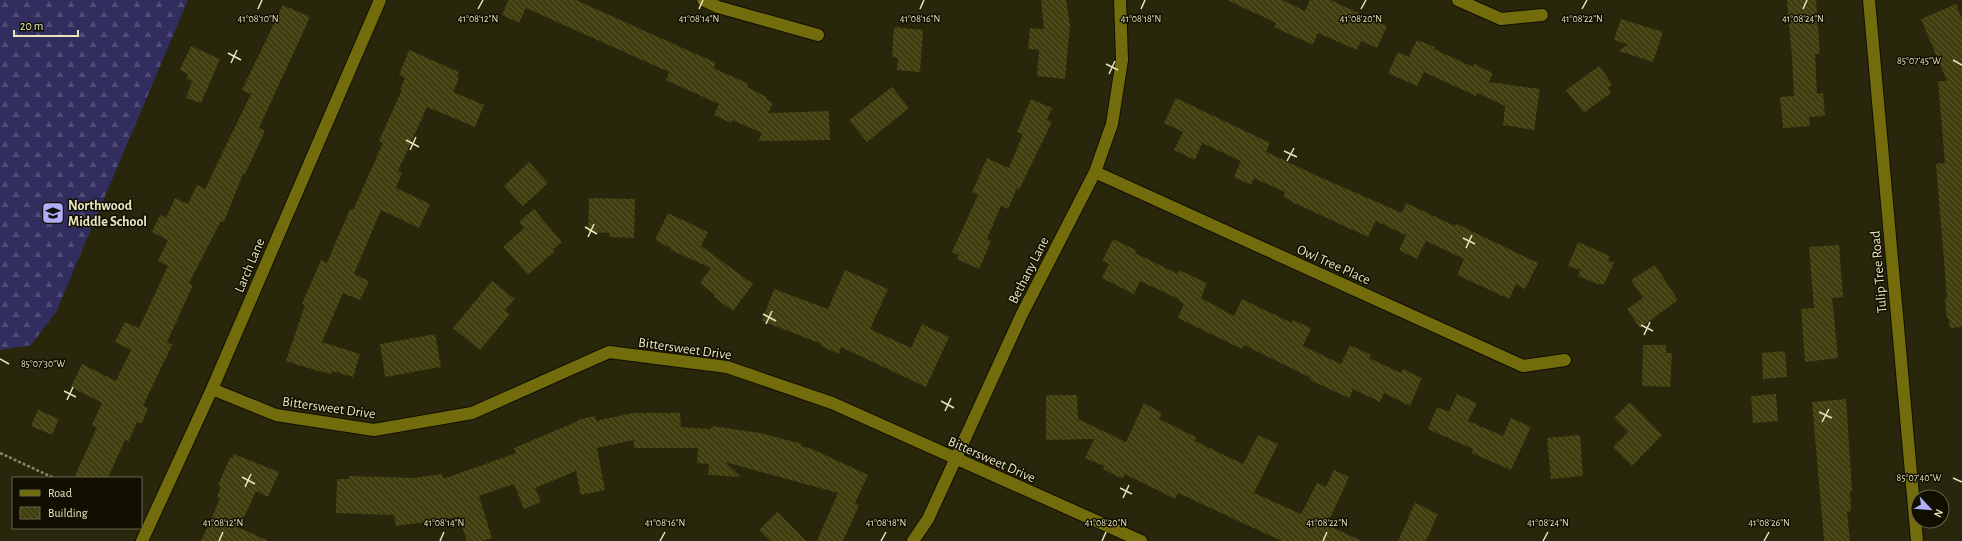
<svg xmlns="http://www.w3.org/2000/svg" width="1962" height="541" viewBox="0 0 1962 541" font-family="'Alegreya Sans',sans-serif">
	<style>
		.forest { fill: url(#forest-firs) }
		.building { fill: url(#building-back-hatch) }
		.lines { fill: none; stroke-linecap: round; stroke-linejoin: round }
		.minor-casing { stroke: #110f00; stroke-width: 14 }
		.path { stroke: #898765; stroke-width: 2.5; stroke-dasharray: 3 2; stroke-linecap: butt }
		.minor { stroke: #736c0c; stroke-width: 12 }
		.ticks { fill: none; stroke: #e7e5bd; stroke-width: 1.5 }
		.labels { text-anchor: middle; stroke-width: 3; stroke-linejoin: round; paint-order: stroke }
		.poi-label { font-size: 14px; font-weight: bold; fill: #e7e5bd; stroke: #110f00; text-anchor: start }
		.street-label { font-size: 14px; fill: #e7e5bd; stroke: #110f00 }
		.ticks-label { font-size: 10px; text-anchor: middle; fill: #e7e5bd; stroke: #110f00; stroke-width: 3; stroke-linejoin: round; paint-order: stroke }
	</style>
	<defs>
		<pattern id="forest-firs" width="22" height="20" patternUnits="userSpaceOnUse"><rect width="22" height="20" fill="#322d5f"/><path d="M5 1l3.5 6h-7zM16 11l3.5 6h-7z" fill="#504b74"/></pattern>
		<pattern id="building-back-hatch" width="6" height="6" patternUnits="userSpaceOnUse"><rect width="6" height="6" fill="#413e10"/><path d="M-1 5l2 2M0 0l6 6M5-1l2 2" fill="none" stroke="#5c5a31"/></pattern>
	</defs>
	<rect width="100%" height="100%" fill="#28260b"/>
	<path class="forest" d="M0 0H188L56 312 31 345 0 350Z"/>
	<path class="building" d="M507 0H576L716 63 713 68 749 84 747 87 767 97 766 99 773 103 768 113 829 111 830 140 758 141 762 133 732 120 731 123 714 115 719 104 666 80 669 72 526 8 519 23 502 15 508 1Z
		M1041 0H1066L1070 25 1065 79 1037 76 1039 50 1028 49 1030 28 1044 29Z
		M1227 0H1282L1305 11 1310 0H1330L1387 26 1377 48 1361 41 1357 50 1318 33 1313 45 1274 27 1276 23Z
		M1787 0H1816L1820 54H1815L1817 94 1823 93 1825 116 1809 117 1810 126 1783 128 1780 97 1794 96 1792 57Z
		M1956 4 1962 19V327L1950 328 1949 319H1947L1945 298H1947L1936 164 1945 163 1938 81H1947L1921 19Z
		M283 5 310 17 259 128 265 131 245 174H243L224 222 221 221 189 283 193 285 167 342 172 345 143 406 148 408 142 423 137 422 129 441 125 440 108 478H74L97 427 92 425 102 403 71 387 82 364 116 381 131 350 115 342 125 322 139 328 168 266 158 261 168 240 152 232 160 215 166 218 175 198 188 204 197 185 205 189 251 94 242 90Z
		M1621 19 1663 32 1653 62 1619 51 1628 44 1614 40Z
		M894 27 923 30 920 72 897 70 898 58 892 57Z
		M1417 40 1435 47 1434 49 1473 67 1474 64 1493 73 1489 82 1540 89 1534 130 1503 125 1505 106 1478 93 1476 96 1424 72 1417 86 1388 73 1398 52 1409 57Z
		M191 46 220 59 201 103 186 98 192 81 186 78 188 74 180 70Z
		M409 50 459 72 457 78 459 79 453 92 484 105 475 127 427 107 398 171 402 173 396 188 430 204 419 228 381 210 354 274 369 281 360 300 343 293 322 342 360 354 353 377 332 371 331 374 321 371V372L286 361 305 305 302 304 321 260 327 263 350 209 353 210 383 143 379 141 402 90H400L405 78 399 75Z
		M1599 66 1612 84 1608 88 1611 93 1584 113 1566 90Z
		M892 87 909 108 867 142 849 120Z
		M1176 98 1270 143 1266 152 1324 179 1402 213 1406 203 1455 226 1457 224 1538 263 1525 289 1516 284 1509 299 1457 275 1464 259 1426 241 1417 259 1399 250 1406 235 1376 221 1368 237 1292 202V201L1283 197 1285 192 1254 178 1251 185 1234 177 1241 161 1202 143 1195 160 1174 150 1183 132 1164 123Z
		M1031 99 1052 108 1047 120 1052 122 1019 190 1017 188 1008 209 1001 206 987 239 991 241 979 269 957 259 959 255 952 252 978 195 972 192 987 158 1009 168 1023 134 1017 132Z
		M529 162 548 183 523 206 504 186Z
		M589 198 635 199 634 238 609 237 610 233 588 232Z
		M534 209 562 242 553 249 555 251 528 275 503 247 524 228 519 222Z
		M668 213 708 232 701 246 753 284 733 311 714 297 715 295 700 283 711 268 671 250V248L655 240Z
		M1113 239 1136 250 1135 253 1178 274 1179 270 1207 283 1201 298 1234 316 1242 299 1292 323 1293 320 1311 328 1303 346 1341 364 1350 345 1371 355 1369 358 1401 373 1403 369 1422 378 1410 406 1384 393 1380 402 1353 389 1349 398 1310 380 1311 378 1244 345 1242 349 1178 318 1184 304 1178 301 1179 299 1140 281 1134 294 1102 278 1109 264 1102 261Z
		M1578 242 1610 256 1608 260 1614 263 1604 284H1598L1578 276 1580 270 1568 266Z
		M1839 245 1843 297 1832 298 1838 358 1805 362 1801 309 1814 308 1809 247Z
		M1655 265 1678 300 1640 328 1627 309 1643 298 1631 280Z
		M845 270 888 289 870 329 911 348 922 324 949 337 926 387 841 347 839 354 821 346 822 344 762 321 774 289 828 309Z
		M492 281 515 299 505 310 510 314 480 350 453 328Z
		M435 334 441 367 385 377 380 344Z
		M1643 345H1666V353H1672L1670 387 1642 386Z
		M1785 351 1787 377 1763 379 1762 353Z
		M1457 394 1477 403 1468 421 1503 436 1511 418 1531 427 1511 470 1472 453 1473 449 1428 429 1437 407 1449 412Z
		M1776 394 1778 421 1753 423 1751 396Z
		M1046 395H1077L1078 419 1126 442 1144 403 1162 413 1159 419 1196 437 1195 441 1243 464 1258 435 1278 444 1254 493 1301 514 1317 483 1326 487 1334 470 1349 477 1327 525 1362 541H1282L1178 493 1175 499 1125 474 1123 479 1103 469 1104 466 1085 458 1094 439 1046 440Z
		M1846 399 1852 491 1850 492 1851 511 1847 512 1850 541H1824L1812 402Z
		M1630 402 1662 435 1632 466 1613 447 1628 432 1614 418Z
		M38 410 59 419 52 435 31 426Z
		M633 413H680L681 427 711 429 712 426 760 433 802 444 801 446 812 449 868 475 855 503 859 505 843 541H817L838 493 725 462 741 477 708 475 709 464 697 463 698 448H634V440L597 448 605 490 581 495 576 471 535 488 541 502 524 509 514 484 479 496 492 538 482 541H467L459 517 396 526 394 515 336 513 337 479H349V476L414 478 442 474 443 479 516 453 514 448 578 421 577 420 595 416 596 421Z
		M1580 435 1583 476 1551 479 1547 438Z
		M234 454 279 472 268 497 256 491 239 528 269 541H201L220 499 217 497 221 486 218 485 230 458 232 459Z
		M1415 503 1438 514 1426 541H1398Z
		M777 512 806 541H770L759 530Z"/>
	<g class="lines">
		<g class="minor-casing">
			<path id="minor" d="M703 0 718 7 818 35
				M1458 0 1501 19 1542 15
				M1869 0 1917 541
				M1095 172 1523 366 1565 360
				M212 389 276 415 374 430 472 413 609 352 727 367 832 403 1141 541
				M142 541 212 389 380 0
				M913 541 928 519 1021 316 1095 172 1112 124 1122 60 1120 0"/>
		</g>
		<path class="path" d="M0 453 54 478"/>
		<use href="#minor" class="minor"/>
	</g>
	<path class="ticks" d="M258 9 262 0M478 9 483 0M699 9 703 0M920 9 924 0M1141 9 1145 0M1361 9 1366 0M1582 9 1587 0M1803 9 1807 0M228 53 241 60M1953 60 1962 65M231 63 237 50M1106 64 1118 70M1109 74 1115 61M406 140 419 147M410 150 416 137M1284 151 1297 157M1287 161 1294 148M585 227 597 234M588 237 594 224M1463 238 1475 244M1466 248 1472 235M763 314 776 321M766 324 772 311M1641 325 1653 331M1644 335 1650 322M0 359 9 364M64 391 76 397M67 400 73 387M941 401 954 408M945 411 951 398M1819 412 1832 418M1822 422 1829 409M242 477 255 484M1953 478 1962 482M245 487 251 474M1120 488 1132 494M1123 498 1129 485M219 541 223 532M440 541 444 532M660 541 665 532M881 541 886 532M1102 541 1106 532M1323 541 1327 532M1543 541 1548 532M1764 541 1769 532"/>
	<defs>
		<g id="school-square" transform="scale(1.15)"><rect x="-9" y="-9" width="18" height="18" rx="4" fill="#b0aefa" stroke="#110f00"/><path d="M0-5L7-2L0 1L-7-2ZM-4 1L0 2.5L4 1V4Q0 6-4 4Z" fill="#111"/></g>
	</defs>
	<g fill-rule="evenodd">
		<use href="#school-square" x="53" y="213"/>
	</g>
	<g class="labels">
		<g class="poi-label">
			<text x="68" y="210">Northwood<tspan x="68" dy="16">Middle School</tspan></text>
		</g>
		<g class="street-label">
			<text transform="translate(1334 264) rotate(24)" y="5">Owl Tree Place</text>
			<text transform="translate(249 265) rotate(-67)" y="5">Larch Lane</text>
			<text transform="translate(1028 270) rotate(-63)" y="5">Bethany Lane</text>
			<text transform="translate(1878 272) rotate(-95)" y="5">Tulip Tree Road</text>
			<text transform="translate(685 348) rotate(8)" y="5">Bittersweet Drive</text>
			<text transform="translate(329 407) rotate(8)" y="5">Bittersweet Drive</text>
			<text transform="translate(992 459) rotate(24)" y="5">Bittersweet Drive</text>
		</g>
	</g>
	<g class="ticks-label">
		<text x="258" y="22">41°08'10"N</text>
		<text x="478" y="22">41°08'12"N</text>
		<text x="699" y="22">41°08'14"N</text>
		<text x="920" y="22">41°08'16"N</text>
		<text x="1141" y="22">41°08'18"N</text>
		<text x="1361" y="22">41°08'20"N</text>
		<text x="1582" y="22">41°08'22"N</text>
		<text x="1803" y="22">41°08'24"N</text>
		<text x="1919" y="64">85°07'45"W</text>
		<text x="43" y="367">85°07'30"W</text>
		<text x="1919" y="481">85°07'40"W</text>
		<text x="223" y="526">41°08'12"N</text>
		<text x="444" y="526">41°08'14"N</text>
		<text x="665" y="526">41°08'16"N</text>
		<text x="886" y="526">41°08'18"N</text>
		<text x="1106" y="526">41°08'20"N</text>
		<text x="1327" y="526">41°08'22"N</text>
		<text x="1548" y="526">41°08'24"N</text>
		<text x="1769" y="526">41°08'26"N</text>
	</g>
	<rect x="12" y="477" width="130" height="52" fill="#110f00" stroke="#67654c"/>
	<rect x="20" y="490" width="20" height="6" fill="#736c0c" stroke="#67654c"/>
	<text x="48" y="497" font-size="12" fill="#e7e5bd">Road</text>
	<rect x="20" y="507" width="20" height="12" fill="url(#building-back-hatch)" stroke="#67654c"/>
	<text x="48" y="517" font-size="12" fill="#e7e5bd">Building</text>
	<g transform="translate(1930 509) rotate(116)"><circle r="19" fill="#110f00" stroke="#67654c"/>
	<path d="M0-3L7 15L0 10L-7 15Z" fill="#b0aefa"/>
	<text y="-6" font-size="11" font-weight="bold" text-anchor="middle" fill="#e7e5bd">N</text>
	</g>
	<path d="M14 30v6h64v-6" fill="none" stroke="#e7e5bd" stroke-width="2"/>
	<text x="20" y="30" font-size="12" fill="#e7e5bd" stroke="#110f00" stroke-width="3" paint-order="stroke">20 m</text>
</svg>
